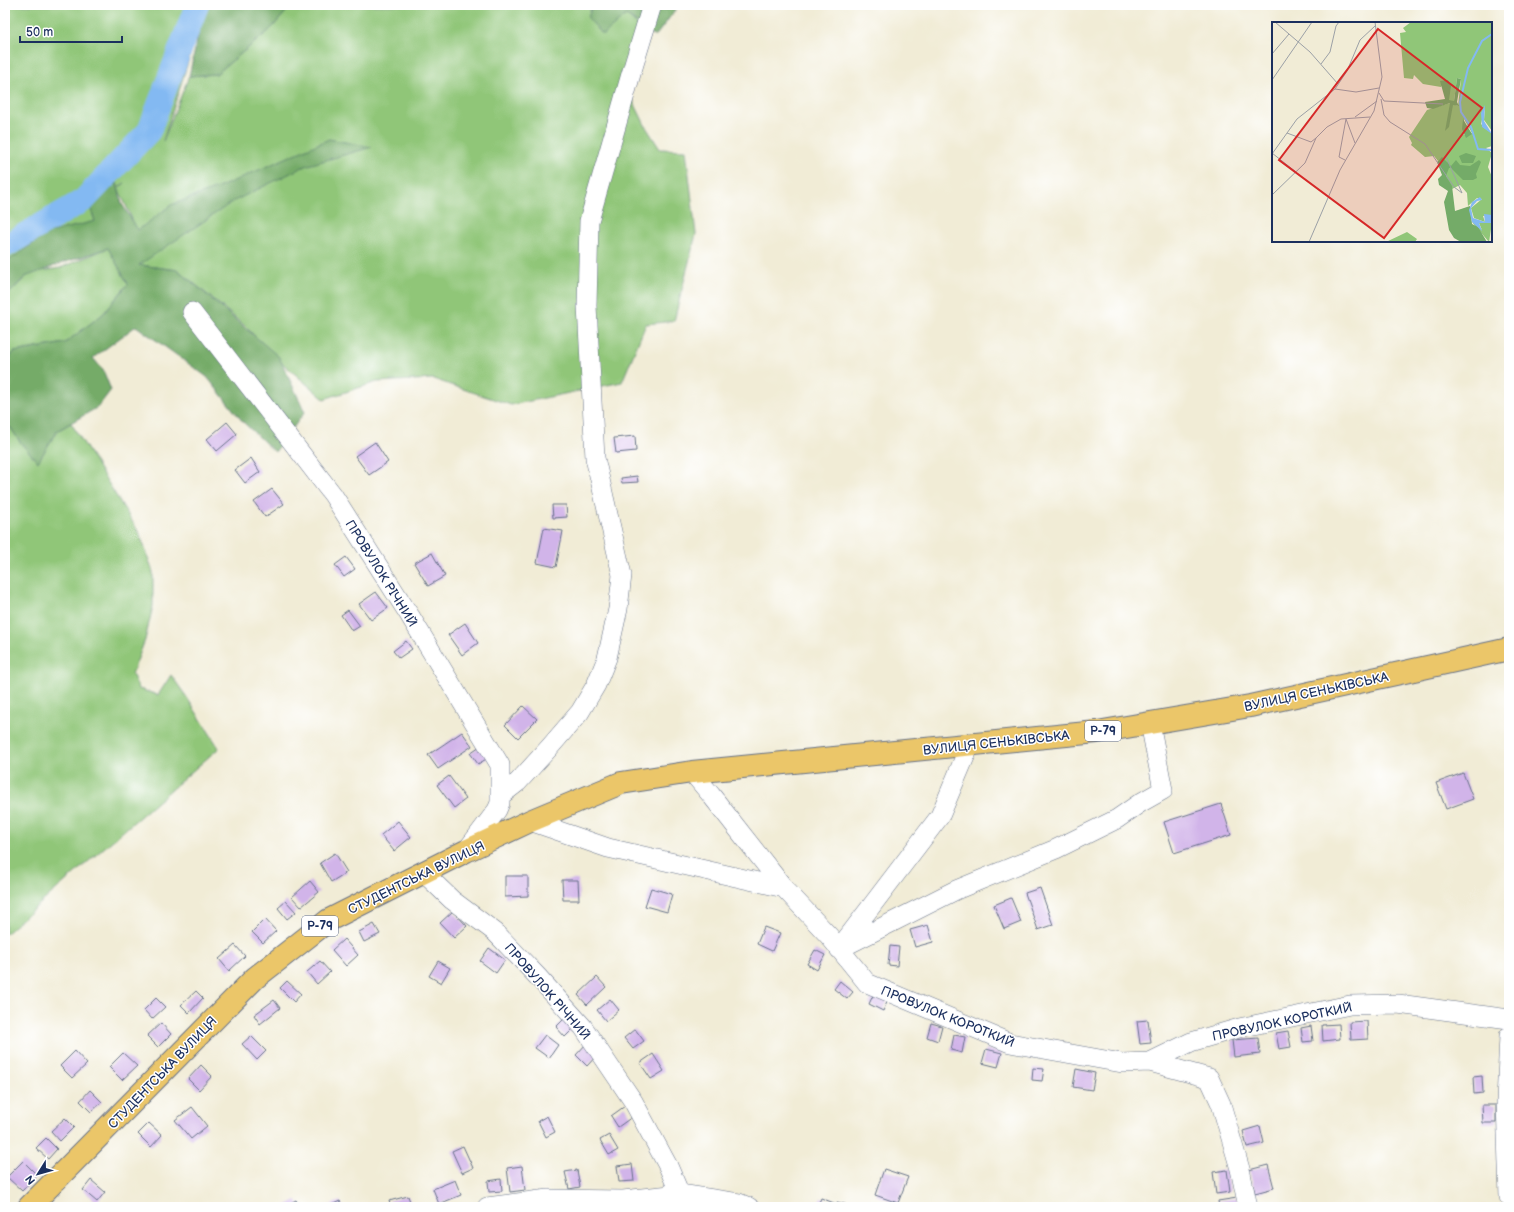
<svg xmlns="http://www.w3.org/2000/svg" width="1514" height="1212" viewBox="0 0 1514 1212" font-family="'Balsamiq Sans',sans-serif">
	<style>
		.green { fill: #90c678; stroke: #567a6b }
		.forest { fill: #74ab68; stroke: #486d63 }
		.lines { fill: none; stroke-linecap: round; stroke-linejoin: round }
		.river { stroke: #83b9f2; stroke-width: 24 }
		.building { fill: #d1b4e9 }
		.minor-casing { stroke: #667188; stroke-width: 20 }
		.major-casing { stroke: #667188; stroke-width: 24 }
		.minor { stroke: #fff; stroke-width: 19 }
		.major { stroke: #ebc669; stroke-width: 22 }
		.labels { text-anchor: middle; stroke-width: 3; stroke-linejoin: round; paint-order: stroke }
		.shield { fill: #fff; stroke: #5f6d8e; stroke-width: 1 }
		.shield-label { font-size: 12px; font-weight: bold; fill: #1b2f5e }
		.street-label { font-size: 13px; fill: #1b2f5e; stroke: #fff }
		.inset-river { fill: none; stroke: #83b9f2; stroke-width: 2 }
		.inset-road { fill: none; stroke: #9ba0a6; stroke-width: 1 }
		.view { fill: #d62828; fill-opacity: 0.15; stroke: #d62828; stroke-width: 2 }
		.inset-edge { fill: none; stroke: #1b2f5e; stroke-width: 2 }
	</style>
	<rect width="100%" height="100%" fill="#fff"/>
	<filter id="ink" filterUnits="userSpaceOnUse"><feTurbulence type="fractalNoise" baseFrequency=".025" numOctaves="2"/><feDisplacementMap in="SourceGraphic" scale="8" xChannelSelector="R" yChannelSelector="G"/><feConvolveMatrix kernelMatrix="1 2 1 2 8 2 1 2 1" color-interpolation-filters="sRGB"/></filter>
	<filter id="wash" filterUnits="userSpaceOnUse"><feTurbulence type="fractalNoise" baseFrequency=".012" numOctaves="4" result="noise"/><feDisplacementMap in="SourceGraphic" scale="16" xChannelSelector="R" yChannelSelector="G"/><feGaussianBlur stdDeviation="0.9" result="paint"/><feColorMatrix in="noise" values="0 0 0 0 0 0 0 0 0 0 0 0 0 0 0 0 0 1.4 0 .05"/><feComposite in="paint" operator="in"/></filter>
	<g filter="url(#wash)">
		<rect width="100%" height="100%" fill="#f1ecd6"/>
		<path class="green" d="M5 5H210L199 27 163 141 189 76 216 74 270 30 292 5H592L588 18 626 15 644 31 627 88 646 127 660 149 686 150 696 234 674 321 646 324 622 382 511 405 433 379 377 382 324 399 282 363 245 326 178 270 139 265 137 230 118 188 125 183 89 204 95 221 5 263Z
			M108 248 128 284 103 314 65 343 14 352 5 364V297L30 273 60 268Z
			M71 423 140 534 153 572V606L145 640 132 674 139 689 158 695 171 675 186 696 219 748 5 934V424L11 428 20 442 38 461 57 431Z"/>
		<path class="forest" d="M208 5H292L270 30 216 74 189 76 200 27Z
			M592 5H679L655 37 626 15 603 35 588 18Z
			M329 139 372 147 305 166 234 201 139 265 178 270 279 357 305 412 275 452 243 422 207 377 136 326 93 358 103 370 111 390 98 407 57 431 38 462 20 442 11 428 5 424V364L14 352 65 343 103 314 128 284 108 248 57 265 25 277 5 298V263L48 233 95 221 89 204 103 191 117 183 122 204 138 230 171 205 220 187Z"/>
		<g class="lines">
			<path class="river" d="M5 246 84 200 149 131 197 5"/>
		</g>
		<g id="blocks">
			<path class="building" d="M227 422 237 434 217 451 207 439Z
				M635 436 636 451 616 453 614 438Z
				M375 442 388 462 369 475 355 456Z
				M251 458 260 472 245 483 235 470Z
				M637 476 638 482 622 483 621 478Z
				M272 489 284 504 265 517 254 502Z
				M552 505H566L567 517 553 518Z
				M544 528 563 531 556 567 537 563Z
				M432 553 445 576 428 586 414 563Z
				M346 557 355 569 344 577 335 565Z
				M376 592 388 608 371 620 359 604Z
				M348 610 360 626 352 631 341 615Z
				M465 623 478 643 462 655 448 635Z
				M406 641 412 649 399 658 393 651Z
				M523 706 537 719 518 738 505 725Z
				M462 732 472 746 438 769 428 755Z
				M480 746 488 758 478 764 470 753Z
				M1463 773 1473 799 1446 809 1436 783Z
				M449 776 466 799 454 808 437 785Z
				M1221 804 1231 835 1174 853 1164 822Z
				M398 821 411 837 394 851 381 835Z
				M335 853 347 872 331 882 320 863Z
				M505 876H528V896L505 897Z
				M562 880H578L579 900H563Z
				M310 881 319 892 301 907 292 897Z
				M651 888 672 894 667 912 645 906Z
				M1040 888 1053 925 1038 930 1025 893Z
				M1011 898 1021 922 1004 929 994 905Z
				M286 901 296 912 287 919 278 908Z
				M453 911 467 926 454 938 440 923Z
				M265 919 276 931 263 943 252 932Z
				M374 924 380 934 364 942 359 932Z
				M928 925 933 942 915 947 910 930Z
				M764 927 780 933 772 951 757 944Z
				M344 939 358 955 346 966 332 950Z
				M235 945 245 956 229 971 219 959Z
				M890 946 899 947 897 966 888 965Z
				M489 948 505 960 496 973 480 961Z
				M815 950 825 955 817 970 807 964Z
				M320 961 330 972 317 984 307 972Z
				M438 961 450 968 441 983 429 976Z
				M597 977 606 987 587 1005 578 995Z
				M287 981 301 994 294 1002 280 988Z
				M840 981 853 992 847 999 834 989Z
				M196 991 203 998 189 1013 181 1005Z
				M875 991 889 998 883 1011 869 1004Z
				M156 998 165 1007 152 1019 144 1010Z
				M610 999 619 1010 606 1021 597 1010Z
				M274 1000 280 1008 260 1024 254 1015Z
				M566 1017 575 1027 565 1037 556 1027Z
				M1148 1020 1151 1043 1140 1044 1137 1021Z
				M1367 1021 1368 1039 1351 1040 1350 1022Z
				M161 1023 171 1034 158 1047 147 1036Z
				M931 1023 942 1026 938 1041 927 1037Z
				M1339 1024 1340 1039 1323 1041 1322 1025Z
				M1311 1026 1313 1041 1303 1042 1301 1028Z
				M635 1029 644 1041 633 1049 624 1038Z
				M1288 1031 1291 1047 1279 1049 1276 1033Z
				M545 1035 558 1045 549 1058 535 1048Z
				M954 1035 965 1037 962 1053 951 1050Z
				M251 1036 266 1051 257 1060 242 1044Z
				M1258 1038 1260 1054 1234 1057 1232 1040Z
				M587 1043 598 1054 587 1066 576 1055Z
				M986 1049 1002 1053 998 1067 982 1063Z
				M75 1051 87 1064 72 1078 60 1066Z
				M123 1053 137 1066 122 1080 109 1067Z
				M653 1054 664 1071 651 1079 640 1063Z
				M201 1065 212 1076 199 1090 188 1079Z
				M1033 1068 1044 1069 1042 1081 1032 1080Z
				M1076 1069 1095 1073 1092 1090 1073 1087Z
				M1482 1076 1483 1093 1474 1094 1473 1077Z
				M90 1090 102 1102 91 1112 80 1101Z
				M1482 1105H1496V1123H1483Z
				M625 1106 632 1117 618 1127 611 1116Z
				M192 1107 207 1126 191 1139 175 1120Z
				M547 1116 555 1132 546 1137 538 1121Z
				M65 1118 74 1127 60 1141 51 1131Z
				M149 1123 162 1135 151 1147 138 1134Z
				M1260 1126 1264 1143 1247 1147 1243 1131Z
				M609 1135 618 1150 609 1155 600 1140Z
				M46 1138 57 1149 48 1159 36 1148Z
				M463 1146 473 1168 462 1173 452 1151Z
				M23 1161 37 1175 22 1191 7 1177Z
				M632 1164 634 1181 619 1182 617 1166Z
				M1268 1165 1274 1188 1255 1193 1249 1170Z
				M522 1166 525 1190 510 1192 507 1168Z
				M884 1169 908 1177 898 1203 875 1195Z
				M577 1170 580 1187 569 1189 565 1172Z
				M1227 1170 1230 1192 1216 1194 1213 1172Z
				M501 1179 502 1191 489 1192 488 1181Z
				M91 1180 105 1192 97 1202 83 1190Z
				M455 1180 461 1195 439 1204 433 1189Z
				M408 1196 412 1207H391L389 1201Z
				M821 1198 834 1203 832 1207H817Z
				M1237 1198 1239 1207H1219L1218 1201Z
				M296 1200 300 1207H283Z
				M340 1201 343 1207H327Z
				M837 1202 848 1205 847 1207H836Z"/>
		</g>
	</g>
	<g filter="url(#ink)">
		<use href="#blocks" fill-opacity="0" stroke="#667188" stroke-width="1"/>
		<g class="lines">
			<g class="minor-casing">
				<path id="minor" d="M192 312 333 495 410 616 500 765V803L497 810 466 851
					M692 772 711 795 784 888 829 936 867 983 1010 1043 1122 1063 1150 1062 1191 1042 1239 1028 1350 1005 1398 1004 1509 1019
					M500 796 518 782 549 748 580 712 596 685 607 658 618 609 622 575 595 458 587 306 589 221 631 74 652 5
					M530 821 608 848 784 888
					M424 873 452 900 495 932 538 977 583 1027 633 1101 668 1166 680 1194
					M841 946 940 816 970 745
					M839 949 956 890 1056 849 1117 819 1140 803 1163 790 1150 723
					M1509 1036 1506 1102 1509 1197
					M1150 1062 1209 1078 1221 1104 1240 1169 1248 1207
					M487 1207 548 1199 623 1200 680 1194 739 1203 749 1207"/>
			</g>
			<g class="major-casing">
				<path id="major" d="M29 1207 255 978 329 920 466 851 530 821 621 783 692 772 1097 732 1250 706 1509 649"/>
			</g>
			<use href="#minor" class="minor"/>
			<use href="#major" class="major"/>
		</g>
	</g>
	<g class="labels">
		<g class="shield">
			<rect x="1085" y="721" width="36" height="20" rx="3"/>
			<rect x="302" y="916" width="36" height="20" rx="3"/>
		</g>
		<g class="shield-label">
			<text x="1103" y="735">Р-79</text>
			<text x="320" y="930">Р-79</text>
		</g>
		<g class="street-label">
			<text transform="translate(382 573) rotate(58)" y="5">ПРОВУЛОК РIЧНИЙ</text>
			<text transform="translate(1316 691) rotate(-12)" y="5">ВУЛИЦЯ СЕНЬКIВСЬКА</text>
			<text transform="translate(996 742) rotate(-6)" y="5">ВУЛИЦЯ СЕНЬКIВСЬКА</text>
			<text transform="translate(416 877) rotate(-26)" y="5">СТУДЕНТСЬКА ВУЛИЦЯ</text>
			<text transform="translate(548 991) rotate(49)" y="5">ПРОВУЛОК РІЧНИЙ</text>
			<text transform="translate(948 1016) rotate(22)" y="5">ПРОВУЛОК КОРОТКИЙ</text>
			<text transform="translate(1282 1021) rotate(-12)" y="5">ПРОВУЛОК КОРОТКИЙ</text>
			<text transform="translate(162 1072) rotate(-46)" y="5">СТУДЕНТСЬКА ВУЛИЦЯ</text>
		</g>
	</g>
	<g transform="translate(1272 22)">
		<rect width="220" height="220" fill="#f1ecd6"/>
		<path d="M139 0H220V109L212 98 213 85 209 102 220 112V124L214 126 220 131 216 145 220 155V193L211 194 213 200 202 196 199 186 210 177 205 176 196 184 195 171 188 163 180 167 174 154 175 142 171 136 166 139 162 134 153 135 139 123 140 121 137 115 155 88 178 81 186 84 189 57 185 56 182 79H177L173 59 169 65 151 62 142 53 141 57 132 56 128 11 134 10 131 6ZM192 97 200 111 196 114 191 112ZM200 200 207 204 210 208 207 201H220L217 220ZM135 210 145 217 143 220H114Z" fill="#90c678" fill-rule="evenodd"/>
		<path d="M185 56 189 57 185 80 187 84 181 83 177 105 173 109 178 81 161 87 155 86 153 80 173 77 168 59 176 58 179 64 177 78 182 79ZM191 97 200 112 194 116 190 107ZM194 131 204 134 201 141H190L187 134ZM170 135 179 144 184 138 188 143 198 144 207 138 209 140 204 152 205 156 201 158H191L179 146H177L174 154 180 164 183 189 198 184 200 202 206 205 215 220H189L182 216 177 208 172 180 176 169 167 163 166 157 170 153 165 140Z" fill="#74ab68"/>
		<path d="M213 83 212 99 220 112 210 105 209 91ZM208 175 210 178 205 179 199 186 201 196 213 200 212 192 220 193V201H207L210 209 200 200 197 188 200 180Z" fill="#83b9f2"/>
		<path class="inset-river" d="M220 12 210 19 196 46 188 80 189 90 199 105 206 127 220 128"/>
		<path class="inset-road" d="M3 0 38 30 66 62M0 32 17 12M49 42 58 30 64 4 67 0M0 58 40 0M63 67 84 70 107 66M107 71 112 79 171 82M109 77 112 93 118 100 153 122 182 165 190 171 174 135M83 95 105 79M74 97 83 121M15 111 39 120 44 116M0 131 24 150M0 132 25 97 63 67 75 49 88 18 103 4M73 138 67 135 74 97M0 173 33 141 44 116 55 105 69 97 98 95M37 220 68 148 102 89 110 55 103 0"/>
		<path class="view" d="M106 7 210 86 112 216 7 138Z"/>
		<rect width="220" height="220" class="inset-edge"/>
	</g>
	<rect width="1514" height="1212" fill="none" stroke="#fff" stroke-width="20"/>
	<g transform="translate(38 1174) rotate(233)" stroke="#ffffff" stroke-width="3" paint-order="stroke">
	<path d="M0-3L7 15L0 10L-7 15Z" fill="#1b2f5e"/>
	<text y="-6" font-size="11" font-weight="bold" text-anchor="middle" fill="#1b2f5e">N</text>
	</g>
	<path d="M20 36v6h102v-6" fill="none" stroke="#1b2f5e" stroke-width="2"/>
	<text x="26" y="36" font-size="12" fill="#1b2f5e" stroke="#ffffff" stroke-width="3" paint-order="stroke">50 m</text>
</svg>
